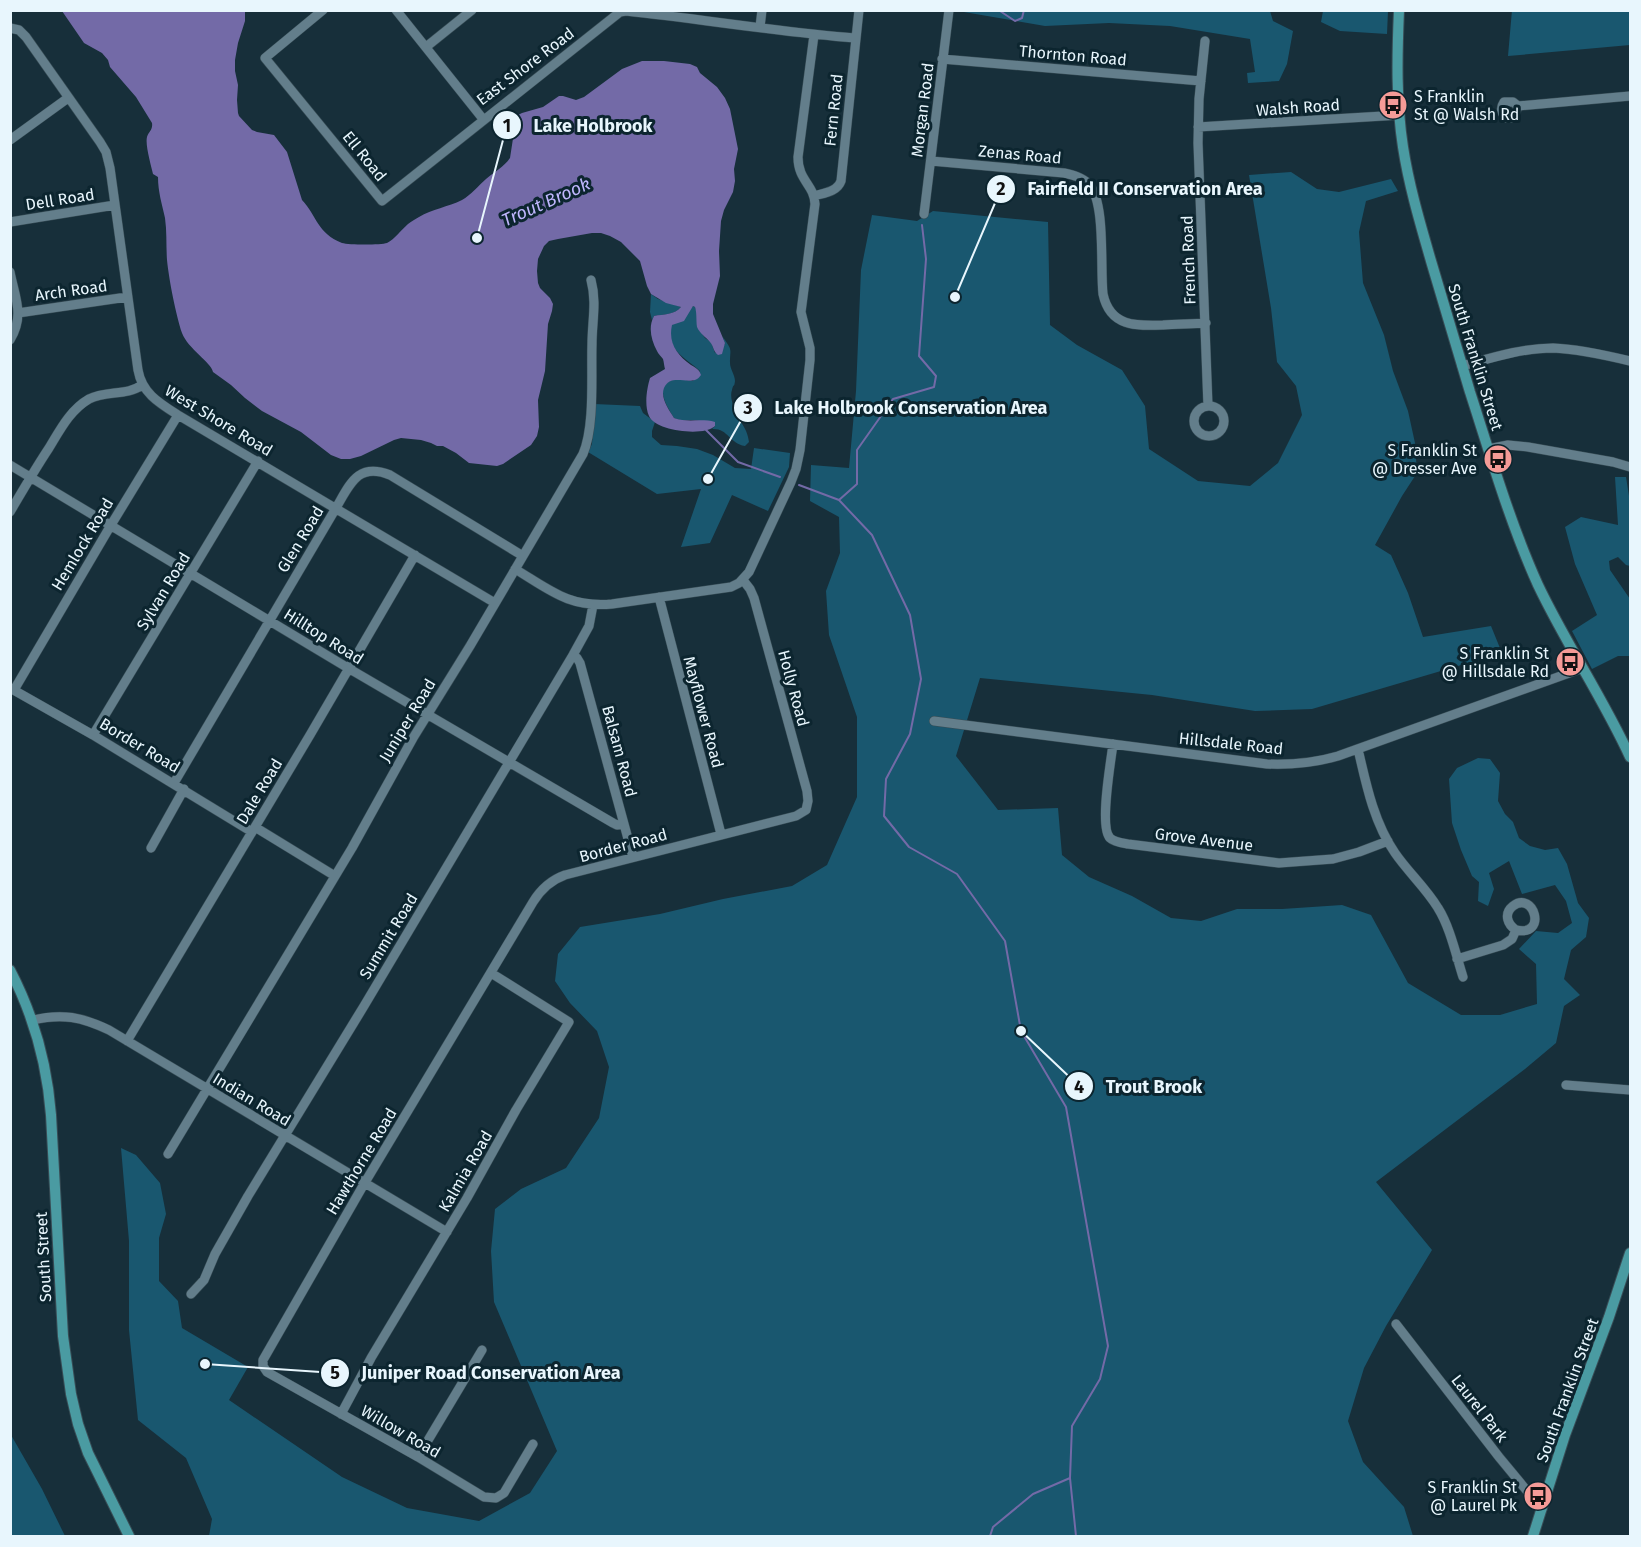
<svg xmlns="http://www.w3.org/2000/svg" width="1641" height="1547" viewBox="0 0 1641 1547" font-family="'Fira Sans',sans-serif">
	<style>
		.green { fill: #19576f }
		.water { fill: #736aa7 }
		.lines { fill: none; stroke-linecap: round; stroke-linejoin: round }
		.stream { stroke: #736aa7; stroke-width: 2 }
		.minor-casing { stroke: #384d56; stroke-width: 10 }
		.major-casing { stroke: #384d56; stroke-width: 12 }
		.minor { stroke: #637e8b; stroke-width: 9 }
		.major { stroke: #4a9ba2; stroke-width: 10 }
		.labels { text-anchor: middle; stroke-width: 6; stroke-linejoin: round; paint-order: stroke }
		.street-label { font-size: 16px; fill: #e8f6fd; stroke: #0c252f }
		.poi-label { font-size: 16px; fill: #e8f6fd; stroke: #0c252f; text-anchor: end }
		.water-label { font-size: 18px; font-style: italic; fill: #bfb6fd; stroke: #0c252f }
		.leader { fill: none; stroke: #e8f6fd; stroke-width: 2 }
		.callout-dot { fill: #e8f6fd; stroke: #0c252f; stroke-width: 2 }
		.mark-label { font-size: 18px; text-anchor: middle; font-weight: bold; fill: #111 }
		.callout-label { font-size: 18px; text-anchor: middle; font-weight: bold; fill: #e8f6fd; stroke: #0c252f; stroke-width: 6; stroke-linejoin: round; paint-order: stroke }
	</style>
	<rect width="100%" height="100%" fill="#172f3a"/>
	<path class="green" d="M1512 10 1630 11V45L1508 56Z
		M958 11H1270L1273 21 1293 31 1287 64 1279 81 1248 83 1247 73 1255 72 1250 39 1170 26 1109 23 1045 26Z
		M1323 11H1388L1387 34 1340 31 1321 22Z
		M1291 172 1317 189 1339 192 1391 179 1398 191 1366 201 1359 232 1363 283 1384 335 1393 371 1408 411 1415 443 1417 473 1402 496 1375 545 1391 555 1408 593 1423 637 1491 626 1502 653 1312 709 1255 711 1152 695 980 678 956 756 998 810 1058 808 1062 855 1089 877 1132 896 1171 918 1201 921 1237 909H1282L1342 905 1371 915 1408 983 1461 1015H1500L1537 1004 1536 964 1519 949 1536 931 1558 933 1572 923 1566 901 1555 885 1522 894 1509 861 1489 873 1494 889 1488 906 1478 901 1479 882 1472 876 1461 850 1452 823 1449 779 1457 768 1478 758 1490 759 1500 773 1498 801 1505 814 1513 822 1519 838 1530 846 1545 850 1558 848 1567 864 1578 903 1589 918 1586 937 1571 950 1564 979 1580 995 1564 1006 1556 1043 1525 1069 1376 1182 1432 1250 1386 1326 1364 1368 1348 1421 1363 1462 1404 1507 1413 1536H209L212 1519 186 1458 138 1420 129 1330V1241L121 1148 136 1155 160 1183 166 1214 159 1238V1281L178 1301 182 1328 248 1367 229 1400 342 1477 407 1508 479 1521 530 1493 557 1451 494 1302 491 1251 495 1209 521 1189 566 1168 599 1118 609 1067 597 1031 570 1003 555 981 558 954 580 927 660 914 723 899 792 886 827 865 857 797V717L829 635 826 591 840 553 839 517 810 501 811 465 849 468 856 391 861 270 872 215 917 221 933 211 1048 222 1050 325 1077 345 1122 370 1145 406 1149 449 1198 481 1250 486 1278 463 1302 415 1296 386 1277 362 1271 308 1249 175Z
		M651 294 658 299 681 307C675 315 664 314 654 316L652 320 650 312Z
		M693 306 695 307 697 312V326L705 338 711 342 715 353 725 344 723 337C733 352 730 347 730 363 730 369 735 375 735 381 734 389 734 382 732 390 730 395 732 403 734 408 737 421 747 425 749 442L745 446C729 443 728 428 712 429L715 426 696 420H680L674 418C668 408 653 386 673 380 679 378 687 381 693 381L700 371C684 356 667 352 671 325L676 323Z
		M594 404 640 406 643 413 655 422 652 431V437L661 445 677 446 697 449 713 455 735 468 751 469 754 448 790 453 789 467 768 511 732 495 710 543 681 547 701 489 657 494 588 452 592 444Z
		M1615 477H1626L1630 502V566L1626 565 1618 557 1609 561 1610 570 1630 599V656H1618L1592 669 1572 631 1597 615 1575 564 1565 527 1581 517 1618 525Z
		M11 1435 42 1489 65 1536H11Z"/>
	<path class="water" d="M62 11H245V21L238 43 235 60V71L238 85 237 100 238 113 239 116 252 130 257 132 274 135 287 152 302 200C317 216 317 233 342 243 349 245 381 245 387 243 395 239 401 230 408 224 411 222 415 219 419 217 432 209 448 207 462 200 471 195 478 186 486 179 494 172 504 167 510 158L516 119 518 115 522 113 543 107 559 96H563L576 100 584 97 622 69 642 61H664L690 64 697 67 700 73 717 87 725 98 730 109 738 149 734 169 735 181 733 192 724 210 721 221 719 251 720 276 713 304V314L725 343 722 354 718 355C713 351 714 347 710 342 706 337 700 334 697 327 696 320 697 313 695 307L693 306 684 321 672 325C668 343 677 355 691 365 696 368 699 369 701 375 692 389 672 371 664 388 660 398 669 410 674 418 687 423 702 418 715 422V426C704 437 655 431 649 416 644 405 647 388 650 378L665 369C664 366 664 362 663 359 661 356 658 354 657 351 651 340 648 327 654 316 663 314 675 315 681 307L666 303 651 294 647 286 640 261 621 242 610 236 601 233H592L558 239 549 241 544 246 538 259 537 271 538 283 540 288 550 298 553 304 552 311 548 324 545 371 538 400 539 427 537 436 531 445 503 464 497 466 469 463 456 453 443 446H437L431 443 421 440 401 438 394 440 361 456 350 459H341L331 455 301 432 262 411 245 398 231 385 213 372C211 362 188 349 182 333 176 315 169 280 167 260 166 246 167 232 165 218 162 204 158 192 158 177L153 174C151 165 145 145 147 137 149 131 153 130 152 123L136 97 110 67 108 60 102 53 84 43Z"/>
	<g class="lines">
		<path class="stream" d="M988 10 1000 11 1015 21 1022 18 1024 10
			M706 430 738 462 780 477
			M799 485 839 500 872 535 910 615 921 679 910 734 886 779 884 816 909 847 957 874 1005 941 1021 1031 1066 1107 1108 1346 1100 1379 1072 1426 1070 1478 1033 1494 993 1527 990 1536
			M839 500 857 484V450L893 399 934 387 936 376 919 356 926 259 922 225
			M1070 1478 1076 1536"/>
		<g class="minor-casing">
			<path id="minor" d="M323 10 265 58 382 201 620 12 626 11C702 19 779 32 855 38
				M396 10 483 119
				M760 27 762 10
				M10 28 19 30 26 37 100 142 106 152 110 168 138 370C142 393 159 403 178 415L495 603
				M1205 41 1199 99 1198 143 1208 406
				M426 47 472 10
				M942 59 1201 81
				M1518 106 1515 115 1511 118H1506C1501 113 1500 108 1504 102H1513L1518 106 1630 96
				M1198 127 1400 115
				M10 140 68 98
				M931 161 1064 173C1073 175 1082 177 1089 184 1106 203 1100 267 1103 294 1110 327 1136 326 1163 325 1177 324 1191 324 1206 323
				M814 196C824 193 837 192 841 181L859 10
				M924 214 949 10
				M10 222 115 205
				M10 272C15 298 25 315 10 340
				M18 313 127 297
				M1462 366C1491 358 1522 348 1553 348 1579 349 1605 355 1630 361
				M1194 421a15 15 0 1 1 30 0a15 15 0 1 1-30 0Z
				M1488 449 1508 445 1528 447 1613 462 1630 467
				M10 465 348 668 613 823 617 825 624 824
				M10 512C23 490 35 469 49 448 60 430 70 410 89 399 106 390 127 396 142 385
				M515 569C550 590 569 608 612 604L731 587 739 583 749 572 791 482 796 469 800 450 810 360V348L801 312 815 204C814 184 798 181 798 157L814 35
				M659 597 721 834
				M573 655 577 658 580 663 633 857
				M10 688 93 735 252 832
				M14 690 111 525 178 415
				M934 721 1267 764C1292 765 1314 763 1338 756L1583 668
				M93 735 258 461
				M1113 744C1111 761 1099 827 1110 838 1114 842 1122 843 1128 844L1279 863 1333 859 1359 852 1388 841
				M1358 749C1366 784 1374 823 1395 853 1408 872 1426 888 1438 908 1450 927 1456 955 1463 977
				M174 783 336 508C350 484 358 462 390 475L523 556
				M255 827 335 876
				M151 848 184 789
				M1457 959 1503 945 1512 939 1516 930C1508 925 1503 914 1513 906 1534 890 1548 937 1516 930
				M33 1020C62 1013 82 1017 109 1030L447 1232
				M127 1041 310 735 415 555
				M1566 1085 1630 1090
				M168 1154 352 848 413 738 470 646 583 454C595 426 591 375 592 344 592 322 597 302 591 280
				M191 1294 204 1280 215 1254 248 1196 364 1006 573 655 589 626 593 605
				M1396 1324 1499 1457 1542 1509
				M341 1414 371 1358 467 1198 516 1110 569 1022 491 973
				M533 1444 504 1493 496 1498 484 1497 418 1457 267 1372 263 1366V1360L364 1184 533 902C541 889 551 880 565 875L796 816 806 810 808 801 807 791 754 598 750 589 743 580
				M418 1457 482 1350"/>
		</g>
		<g class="major-casing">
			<path id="major" d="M1399 10C1397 56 1396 102 1403 147 1409 186 1420 223 1431 261 1444 305 1457 349 1470 392 1491 457 1510 523 1538 585 1566 644 1603 698 1630 757
				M10 970C34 1016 47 1063 51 1115L63 1336 71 1394 78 1424 88 1453 129 1536
				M1533 1536 1565 1435 1609 1317 1630 1253"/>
		</g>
		<use href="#minor" class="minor"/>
		<use href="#major" class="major"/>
	</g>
	<defs>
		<g id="bus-disc" transform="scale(1.5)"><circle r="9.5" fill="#f59b97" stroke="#0c252f"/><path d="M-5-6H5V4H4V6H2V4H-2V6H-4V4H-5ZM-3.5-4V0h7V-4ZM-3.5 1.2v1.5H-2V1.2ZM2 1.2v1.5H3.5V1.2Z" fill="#111"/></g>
	</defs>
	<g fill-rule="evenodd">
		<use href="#bus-disc" x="1393" y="105"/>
		<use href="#bus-disc" x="1498" y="459"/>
		<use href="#bus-disc" x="1570" y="662"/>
		<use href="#bus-disc" x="1538" y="1496"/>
	</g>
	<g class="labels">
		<g class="street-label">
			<text transform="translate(1073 55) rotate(5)" y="6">Thornton Road</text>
			<text transform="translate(525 66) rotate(-37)" y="6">East Shore Road</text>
			<text transform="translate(1298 107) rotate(-4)" y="6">Walsh Road</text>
			<text transform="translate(833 110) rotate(-84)" y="6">Fern Road</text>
			<text transform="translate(922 110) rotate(-83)" y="6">Morgan Road</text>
			<text transform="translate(1020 154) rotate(5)" y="6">Zenas Road</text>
			<text transform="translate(365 156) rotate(51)" y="6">Ell Road</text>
			<text transform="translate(60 199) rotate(-9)" y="6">Dell Road</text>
			<text transform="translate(1188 260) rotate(-92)" y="6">French Road</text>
			<text transform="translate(71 290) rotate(-8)" y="6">Arch Road</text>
			<text transform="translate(1476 357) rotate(73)" y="6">South Franklin Street</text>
			<text transform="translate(219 420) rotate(31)" y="6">West Shore Road</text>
			<text transform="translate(300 539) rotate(-59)" y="6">Glen Road</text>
			<text transform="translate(82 544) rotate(-59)" y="6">Hemlock Road</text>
			<text transform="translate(163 591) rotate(-59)" y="6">Sylvan Road</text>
			<text transform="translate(324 636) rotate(32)" y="6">Hilltop Road</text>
			<text transform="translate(794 688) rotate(75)" y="6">Holly Road</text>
			<text transform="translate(704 712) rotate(75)" y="6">Mayflower Road</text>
			<text transform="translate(407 720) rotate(-59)" y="6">Juniper Road</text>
			<text transform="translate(1231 743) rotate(6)" y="6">Hillsdale Road</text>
			<text transform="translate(140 745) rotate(31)" y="6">Border Road</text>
			<text transform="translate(620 751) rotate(75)" y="6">Balsam Road</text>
			<text transform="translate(259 791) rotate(-59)" y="6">Dale Road</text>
			<text transform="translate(1204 839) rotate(7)" y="6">Grove Avenue</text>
			<text transform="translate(623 845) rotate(-15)" y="6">Border Road</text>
			<text transform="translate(388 936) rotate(-59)" y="6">Summit Road</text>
			<text transform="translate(252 1099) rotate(31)" y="6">Indian Road</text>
			<text transform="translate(361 1161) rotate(-59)" y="6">Hawthorne Road</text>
			<text transform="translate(465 1171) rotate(-60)" y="6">Kalmia Road</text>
			<text transform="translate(43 1257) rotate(-93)" y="6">South Street</text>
			<text transform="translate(1567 1390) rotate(-70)" y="6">South Franklin Street</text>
			<text transform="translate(1480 1408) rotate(52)" y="6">Laurel Park</text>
			<text transform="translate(401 1431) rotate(30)" y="6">Willow Road</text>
		</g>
		<g class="poi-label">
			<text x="1414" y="102" text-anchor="start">S Franklin<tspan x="1414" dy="18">St @ Walsh Rd</tspan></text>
			<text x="1477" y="456">S Franklin St<tspan x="1477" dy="18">@ Dresser Ave</tspan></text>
			<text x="1549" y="659">S Franklin St<tspan x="1549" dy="18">@ Hillsdale Rd</tspan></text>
			<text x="1517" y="1493">S Franklin St<tspan x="1517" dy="18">@ Laurel Pk</tspan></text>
		</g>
		<g class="water-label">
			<text transform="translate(546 202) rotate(-24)" y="6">Trout Brook</text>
		</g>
	</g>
	<path class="leader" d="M477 238L507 125M955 297L1001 189M708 479L748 408M1021 1031L1079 1086M205 1364L335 1373"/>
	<g class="callout-dot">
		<circle cx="477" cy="238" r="6"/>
		<circle cx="955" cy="297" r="6"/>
		<circle cx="708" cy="479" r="6"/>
		<circle cx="1021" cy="1031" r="6"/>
		<circle cx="205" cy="1364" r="6"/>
		<circle cx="507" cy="125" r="15"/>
		<circle cx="1001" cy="189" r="15"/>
		<circle cx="748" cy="408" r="15"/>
		<circle cx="1079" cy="1086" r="15"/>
		<circle cx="335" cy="1373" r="15"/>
	</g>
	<g class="mark-label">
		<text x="507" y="132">1</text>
		<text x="1001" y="195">2</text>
		<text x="748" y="414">3</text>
		<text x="1079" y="1093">4</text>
		<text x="335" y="1379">5</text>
	</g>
	<g class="callout-label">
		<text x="593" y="132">Lake Holbrook</text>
		<text x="1145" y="195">Fairfield II Conservation Area</text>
		<text x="911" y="414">Lake Holbrook Conservation Area</text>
		<text x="1154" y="1093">Trout Brook</text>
		<text x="491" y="1379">Juniper Road Conservation Area</text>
	</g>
	<rect width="1641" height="1547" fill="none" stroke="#e8f6fd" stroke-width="24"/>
</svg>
